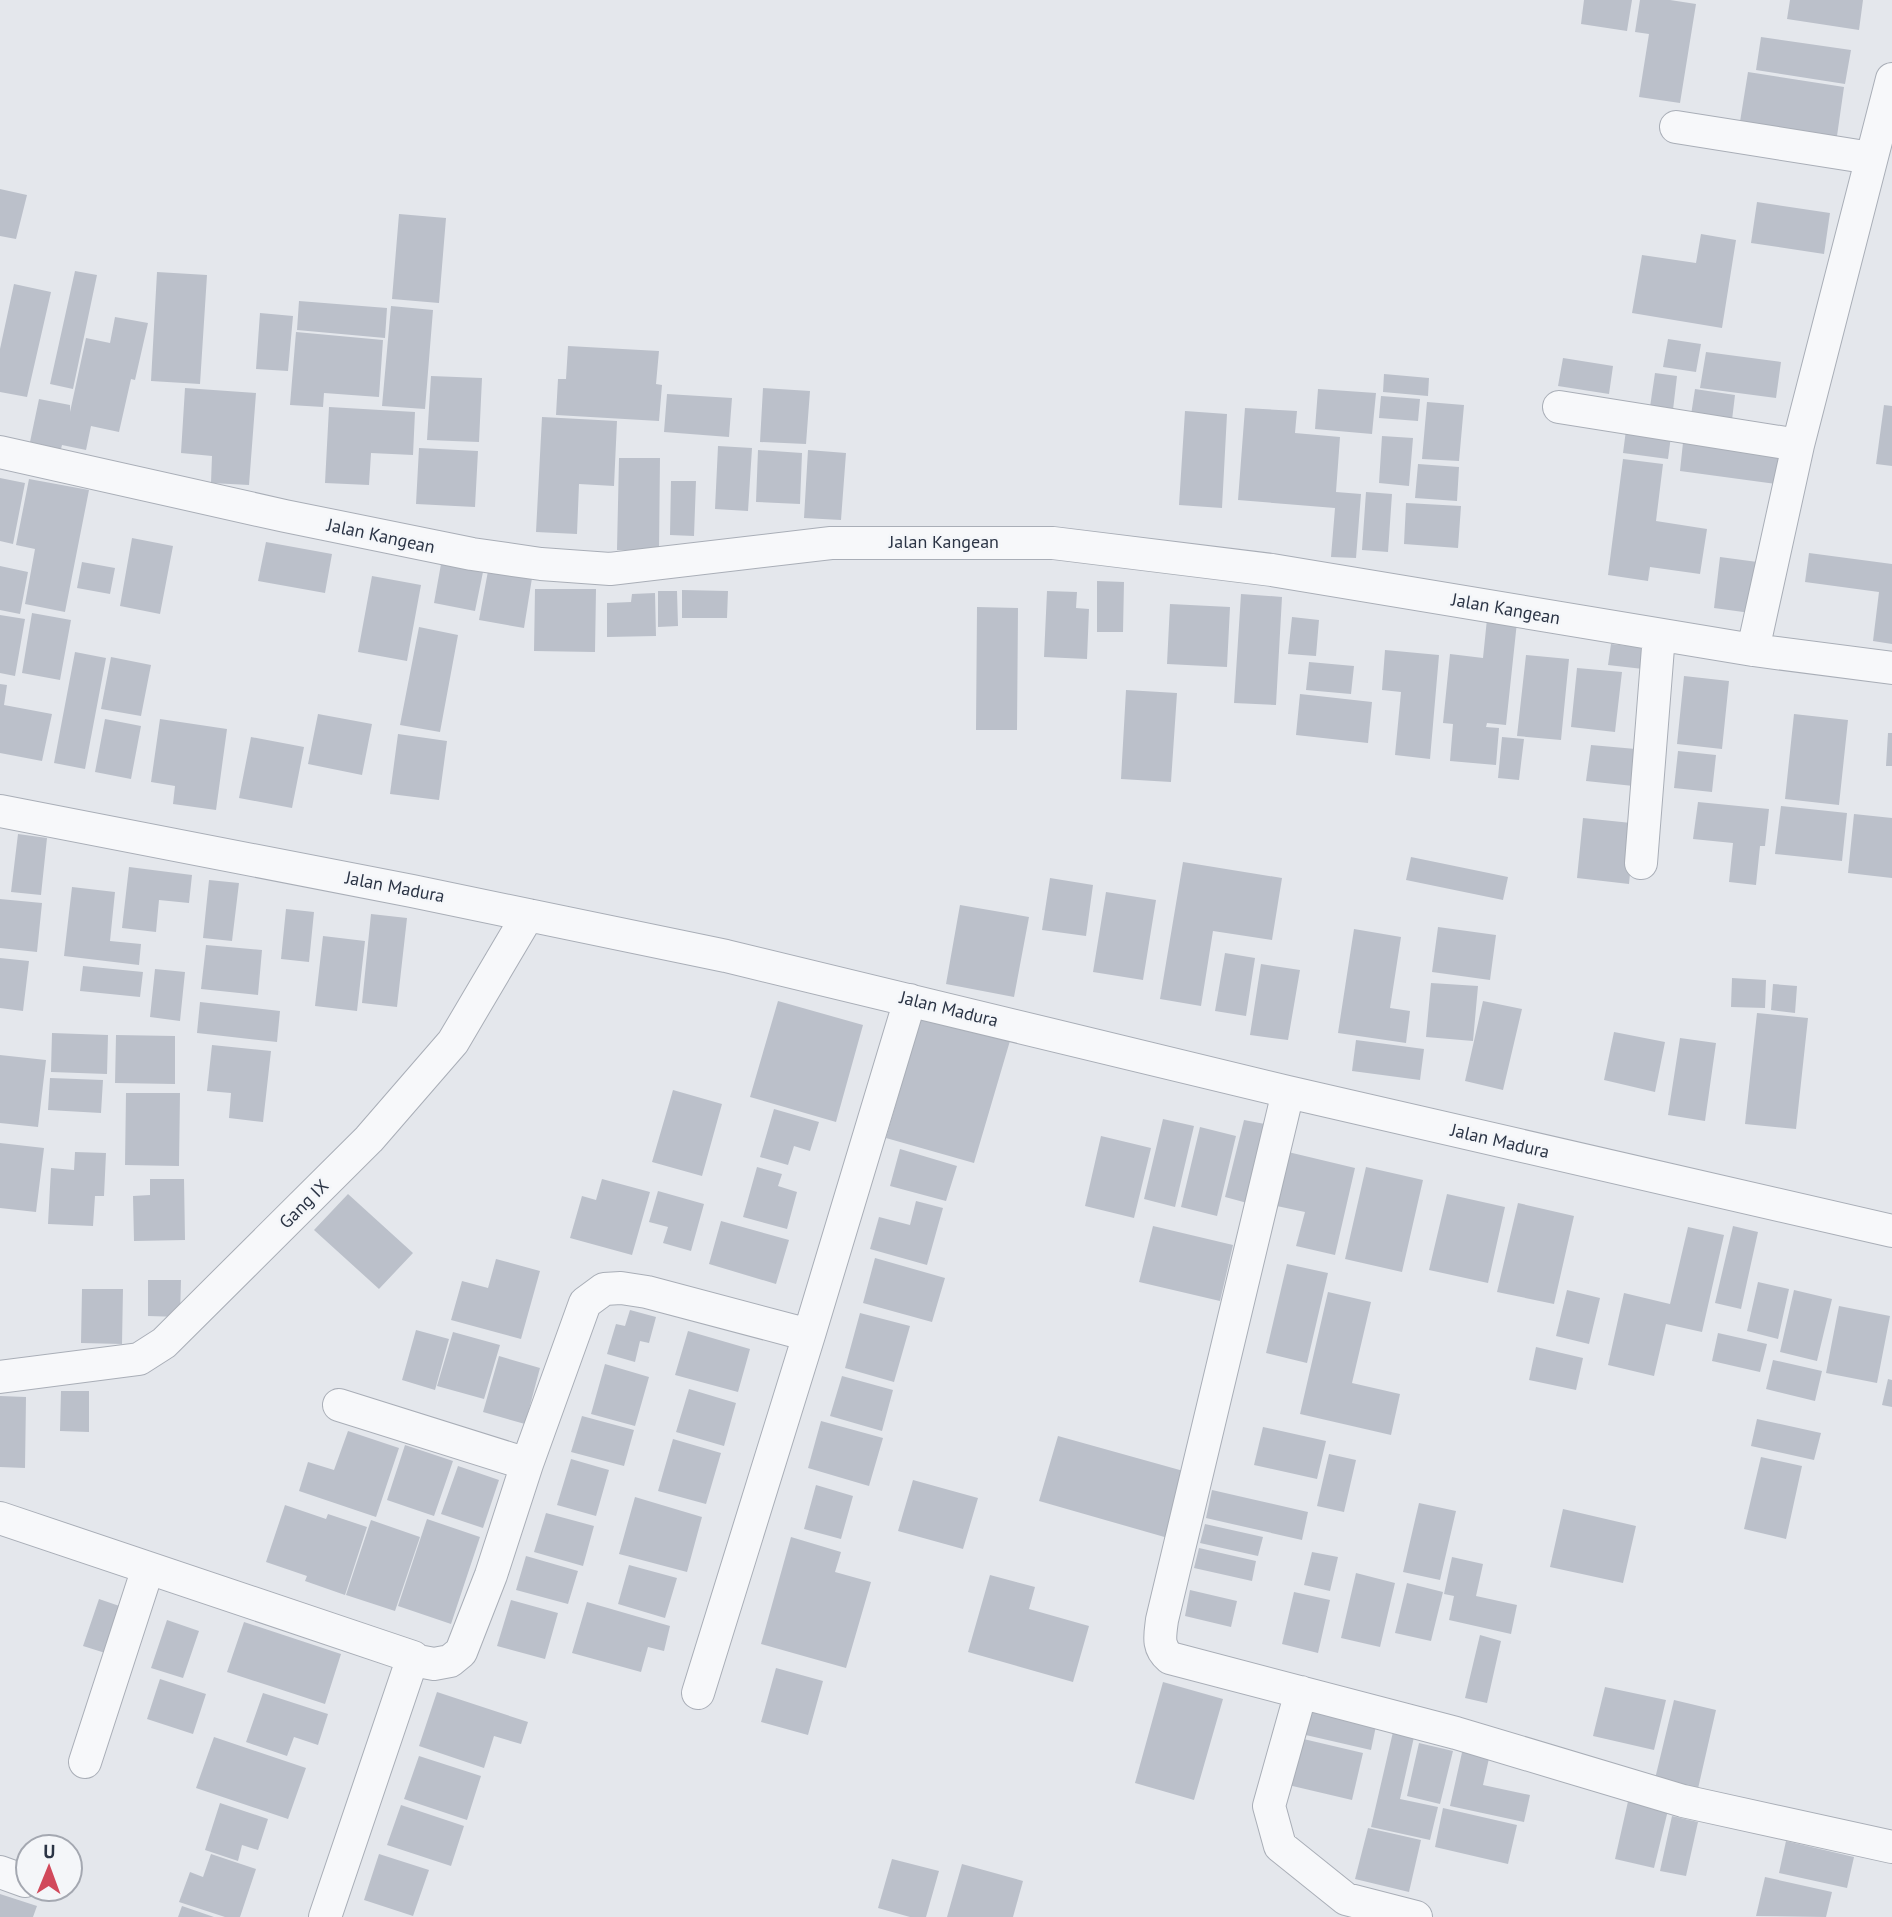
<svg xmlns="http://www.w3.org/2000/svg" width="1892" height="1917" viewBox="0 0 1892 1917" font-family="'PT Sans',sans-serif">
	<style>
		.building { fill: #bbc0ca }
		.lines { fill: none; stroke-linecap: round; stroke-linejoin: round }
		.minor-casing { stroke: #a9aeb7; stroke-width: 34 }
		.minor { stroke: #f7f8fa; stroke-width: 32 }
		.labels { text-anchor: middle; stroke-width: 5; stroke-linejoin: round; paint-order: stroke }
		.street-label { font-size: 18px; fill: #2b3445; stroke: #f4f6f9 }
	</style>
	<rect width="100%" height="100%" fill="#e4e7ec"/>
	<path class="building" d="M1584 0H1632L1627 31 1581 24Z
		M1640 0H1670L1696 4 1680 103 1639 97 1649 34 1635 32Z
		M1790 0H1863L1859 30 1787 19Z
		M1761 37 1851 50 1845 84 1756 70Z
		M1748 72 1844 87 1836 143 1739 128Z
		M0 189 27 195 16 239 0 236Z
		M1757 202 1830 213 1824 254 1751 243Z
		M399 214 446 218 439 303 392 299Z
		M1701 234 1736 240 1722 328 1632 313 1642 255 1696 263Z
		M75 271 97 275 73 389 50 384Z
		M157 272 207 275 200 384 151 381Z
		M14 284 51 292 27 397 0 392V349Z
		M299 301 387 308 385 338 297 330Z
		M391 306 433 310 425 409 382 406Z
		M260 313 293 316 288 371 256 369Z
		M115 317 148 323 135 380 131 379 119 432 91 426 86 450 62 445 61 449 30 442 39 399 70 405V412L86 338 110 343Z
		M296 332 383 340 379 397 324 393 323 407 290 405Z
		M1668 339 1701 344 1696 372 1663 367Z
		M568 346 659 351 656 384 662 385 659 421 556 415 558 379H566Z
		M1706 352 1781 362 1776 398 1700 388Z
		M1563 358 1613 366 1609 394 1558 386Z
		M1655 373 1677 376 1673 410 1650 407Z
		M1384 374 1429 378 1428 396 1383 392Z
		M431 376 482 378 479 442 427 440Z
		M185 388 256 393 249 485 211 483 212 456 181 453Z
		M763 388 810 391 806 444 760 442Z
		M1318 389 1376 393 1372 434 1315 429Z
		M1695 389 1735 395 1732 420 1691 415Z
		M667 394 732 398 729 437 664 432Z
		M1381 396 1420 399 1418 421 1379 418Z
		M1427 402 1464 405 1459 461 1422 459Z
		M1884 405 1892 406V466L1876 464Z
		M329 407 415 412 413 455 371 453 369 485 325 483Z
		M1245 408 1297 411 1295 433 1340 437 1336 492 1361 494 1356 558 1331 557 1335 508 1238 500Z
		M1185 411 1227 414 1222 508 1179 505Z
		M542 417 617 421 614 486 579 484 577 534 536 532Z
		M1626 430 1671 436 1668 459 1623 453Z
		M1684 433 1781 447 1776 484 1680 471Z
		M1382 436 1413 438 1409 486 1379 483Z
		M718 446 752 448 748 511 715 509Z
		M419 448 478 451 475 507 416 504Z
		M758 450 802 453 800 504 756 502Z
		M808 450 846 453 841 520 804 518Z
		M619 458H660L659 551 617 550Z
		M1623 459 1663 464 1656 521 1707 529 1700 574 1650 567 1648 581 1608 575Z
		M1418 464 1459 467 1457 501 1415 498Z
		M0 478 25 483 13 544 0 541Z
		M29 479 89 490 65 612 25 604 35 549 16 545Z
		M671 481H696L694 536 670 535Z
		M1366 492 1392 494 1388 552 1362 550Z
		M1406 503 1461 506 1458 548 1404 544Z
		M132 538 173 546 160 614 120 606Z
		M266 542 332 554 325 593 258 581Z
		M1809 553 1892 564V644L1873 641 1879 592 1805 582Z
		M1720 557 1765 563 1758 614 1714 608Z
		M82 562 115 568 110 594 77 588Z
		M441 564 483 572 475 611 434 603Z
		M0 566 28 572 20 614 0 610Z
		M488 571 532 578 524 628 479 620Z
		M372 576 421 585 407 661 358 652Z
		M1097 581 1124 582 1123 632H1097Z
		M535 589H596L595 652 534 651Z
		M682 590 728 591 727 618H682Z
		M658 591H677L678 626 658 627Z
		M1047 591 1077 592 1076 608 1089 609 1087 659 1044 657Z
		M655 593 656 636 607 637V603L631 602 632 594Z
		M1241 594 1282 597 1276 705 1234 703Z
		M1170 604 1230 607 1227 667 1167 664Z
		M977 607 1018 608 1017 730H976Z
		M32 613 71 620 60 680 22 673Z
		M0 615 25 619 15 676 0 673Z
		M1292 617 1319 620 1316 656 1288 654Z
		M1487 619 1517 622 1506 725 1487 723 1486 727 1499 728 1496 765 1450 761 1453 724 1443 723 1450 654 1483 658Z
		M419 627 458 635 440 732 400 725Z
		M1611 644 1654 649 1652 670 1608 665Z
		M1385 650 1439 655 1430 759 1395 755 1401 692 1382 690Z
		M75 652 106 658 85 769 54 763Z
		M1526 655 1569 659 1561 740 1517 736Z
		M111 657 151 665 141 716 101 709Z
		M1309 662 1354 666 1351 694 1306 690Z
		M1577 668 1622 672 1615 732 1571 727Z
		M1684 676 1729 681 1722 749 1677 744Z
		M0 684 7 685 4 705 52 714 42 761 0 753Z
		M1126 690 1177 693 1171 782 1121 779Z
		M1300 694 1372 702 1368 743 1296 735Z
		M318 714 372 724 362 775 308 764Z
		M1794 714 1848 720 1839 805 1785 799Z
		M105 719 141 726 131 779 95 772Z
		M160 719 227 729 216 810 173 804 175 786 151 782Z
		M1888 733H1892V766H1886Z
		M398 734 447 741 439 800 390 794Z
		M251 737 304 747 292 808 239 798Z
		M1502 737 1524 739 1519 780 1498 778Z
		M1591 745 1647 750 1643 787 1586 781Z
		M1678 751 1716 755 1712 792 1674 788Z
		M1698 802 1769 809 1765 846H1760L1756 885 1729 882 1733 843 1693 839Z
		M1781 806 1847 813 1842 861 1775 854Z
		M1854 814 1892 818V878L1848 873Z
		M1583 818 1641 824 1632 853 1629 884 1577 878Z
		M18 834 47 838 41 895 11 892Z
		M1411 857 1508 877 1503 900 1406 880Z
		M1183 862 1282 878 1272 940 1213 931 1201 1006 1160 999Z
		M129 867 192 875 189 903 159 900 156 932 122 928Z
		M1050 878 1093 885 1086 936 1042 930Z
		M209 880 239 883 232 941 203 938Z
		M72 887 115 892 110 941 141 944 139 965 64 956Z
		M1106 892 1156 900 1143 980 1093 972Z
		M0 899 42 903 37 952 0 948Z
		M960 905 1029 917 1014 997 946 984Z
		M286 909 314 912 309 962 281 959Z
		M371 914 407 918 397 1007 362 1003Z
		M1438 927 1496 935 1490 980 1432 972Z
		M1354 929 1401 937 1390 1008 1410 1011 1406 1043 1338 1033Z
		M323 936 365 941 357 1011 315 1006Z
		M206 945 262 950 258 995 201 989Z
		M1225 953 1255 958 1246 1016 1215 1011Z
		M0 958 29 961 23 1011 0 1008Z
		M1261 964 1300 970 1288 1040 1250 1035Z
		M83 966 143 972 140 997 80 991Z
		M155 969 185 972 180 1021 150 1017Z
		M1732 978 1766 980 1765 1008 1731 1007Z
		M1431 983 1478 986 1473 1041 1426 1037Z
		M1773 984 1797 986 1795 1013 1771 1010Z
		M778 1001 863 1025 836 1122 750 1097Z
		M1483 1001 1522 1009 1503 1090 1465 1081Z
		M200 1002 280 1011 277 1042 197 1033Z
		M924 1008 1012 1034 974 1163 886 1138Z
		M1757 1013 1808 1018 1796 1129 1745 1124Z
		M1614 1032 1665 1042 1655 1092 1604 1080Z
		M52 1033 108 1035 107 1074 51 1072Z
		M116 1035 175 1036V1084L115 1083Z
		M1680 1038 1716 1043 1705 1121 1668 1115Z
		M1356 1040 1424 1049 1420 1080 1352 1071Z
		M212 1045 271 1051 263 1122 229 1118 231 1093 207 1091Z
		M0 1055 46 1060 38 1127 0 1123Z
		M50 1078 103 1080 101 1113 48 1110Z
		M673 1090 722 1104 702 1176 652 1162Z
		M126 1093H180L179 1166 125 1165Z
		M774 1109 819 1122 810 1151 794 1146 788 1165 760 1157Z
		M1163 1119 1194 1126 1175 1207 1144 1199Z
		M1244 1120 1270 1125 1251 1204 1225 1197Z
		M1200 1127 1236 1136 1217 1216 1181 1207Z
		M1101 1136 1151 1148 1134 1218 1085 1206Z
		M0 1143 44 1148 36 1212 0 1208Z
		M900 1149 957 1166 946 1201 890 1186Z
		M1284 1151 1355 1168 1335 1255 1296 1246 1305 1212 1272 1205Z
		M75 1152 106 1153 104 1196H95L93 1226 48 1224 51 1168 74 1170Z
		M757 1167 782 1174 778 1186 797 1192 787 1229 743 1217Z
		M1366 1167 1423 1180 1402 1272 1345 1259Z
		M150 1179H184L185 1240 134 1241 133 1196 150 1195Z
		M602 1179 650 1192 632 1255 570 1238 582 1196 596 1200Z
		M658 1191 704 1204 691 1251 663 1243 668 1227 649 1222Z
		M348 1194 413 1253 379 1289 314 1230Z
		M1447 1194 1505 1207 1488 1283 1429 1270Z
		M916 1201 943 1208 927 1265 870 1249 879 1217 910 1225Z
		M1518 1203 1574 1216 1554 1304 1497 1292Z
		M721 1221 789 1240 776 1284 709 1264Z
		M1153 1226 1233 1245 1220 1301 1139 1282Z
		M1733 1226 1758 1232 1741 1309 1715 1303Z
		M1688 1227 1724 1235 1702 1332 1666 1324 1654 1376 1608 1365 1624 1293 1670 1304Z
		M875 1258 945 1278 932 1322 863 1303Z
		M496 1259 540 1271 521 1339 451 1320 462 1281 488 1288Z
		M1287 1264 1328 1273 1307 1363 1266 1353Z
		M148 1280H181L180 1317 148 1316Z
		M1758 1282 1789 1289 1778 1339 1747 1331Z
		M82 1289H123L122 1344 81 1343Z
		M1567 1290 1600 1298 1589 1344 1556 1336Z
		M1794 1290 1832 1299 1817 1361 1780 1352Z
		M1328 1292 1371 1302 1352 1383 1400 1394 1391 1435 1300 1414Z
		M1839 1306 1890 1316 1877 1383 1826 1373Z
		M630 1310 656 1317 649 1343 640 1341 635 1362 607 1354 616 1324 625 1326Z
		M860 1313 910 1326 894 1382 845 1368Z
		M416 1330 449 1339 435 1390 402 1380Z
		M688 1331 750 1349 738 1392 675 1375Z
		M453 1332 500 1345 484 1399 437 1386Z
		M1718 1333 1767 1344 1760 1372 1712 1361Z
		M1536 1347 1583 1358 1576 1390 1529 1380Z
		M499 1356 540 1368 525 1424 483 1412Z
		M1773 1360 1822 1371 1815 1401 1766 1389Z
		M605 1364 649 1377 635 1426 591 1414Z
		M842 1376 893 1390 882 1431 830 1416Z
		M1888 1379 1892 1380V1407L1882 1405Z
		M689 1389 736 1403 724 1446 676 1432Z
		M61 1391H89V1432L60 1431Z
		M0 1396 26 1397 25 1468 0 1467Z
		M582 1416 634 1430 624 1466 571 1452Z
		M1757 1419 1821 1433 1814 1460 1751 1446Z
		M821 1421 883 1438 869 1486 808 1468Z
		M1263 1427 1326 1441 1317 1479 1254 1465Z
		M348 1431 399 1448 376 1517 299 1491 308 1462 334 1470Z
		M1058 1436 1187 1472 1168 1538 1039 1501Z
		M673 1439 721 1453 706 1504 658 1491Z
		M405 1445 453 1461 434 1516 387 1500Z
		M1329 1454 1356 1460 1344 1512 1317 1506Z
		M1761 1457 1802 1466 1786 1539 1744 1529Z
		M571 1459 609 1470 596 1516 557 1505Z
		M458 1466 499 1480 483 1528 441 1514Z
		M913 1480 978 1498 963 1549 898 1531Z
		M816 1485 853 1496 841 1539 804 1529Z
		M1212 1490 1308 1512 1302 1540 1206 1518Z
		M635 1497 702 1517 687 1572 619 1554Z
		M1419 1503 1456 1511 1440 1580 1403 1572Z
		M285 1505 326 1519 328 1514 367 1527 345 1595 305 1581 307 1576 266 1562Z
		M1563 1509 1636 1526 1623 1583 1550 1567Z
		M546 1513 594 1526 583 1566 534 1552Z
		M427 1519 480 1537 451 1624 398 1606Z
		M371 1520 420 1537 395 1611 346 1595Z
		M1205 1524 1263 1537 1258 1556 1200 1543Z
		M791 1537 841 1552 835 1572 871 1582 846 1668 761 1644Z
		M1199 1548 1256 1561 1252 1581 1194 1568Z
		M1312 1552 1338 1557 1330 1591 1304 1585Z
		M526 1556 578 1571 568 1604 516 1590Z
		M1452 1557 1483 1564 1476 1596 1517 1605 1511 1634 1449 1620 1454 1596 1444 1594Z
		M629 1565 677 1578 665 1618 618 1604Z
		M1356 1573 1395 1583 1380 1647 1341 1638Z
		M990 1575 1035 1587 1029 1609 1089 1626 1073 1682 968 1652Z
		M1407 1583 1443 1592 1431 1641 1395 1633Z
		M1190 1590 1237 1601 1231 1627 1185 1616Z
		M1294 1592 1330 1600 1318 1653 1282 1644Z
		M99 1599 134 1611 118 1657 83 1646Z
		M511 1600 558 1613 545 1659 497 1646Z
		M587 1602 670 1626 664 1651 648 1647 641 1672 572 1653Z
		M167 1620 199 1631 183 1678 151 1668Z
		M244 1622 341 1654 325 1704 227 1672Z
		M1480 1635 1501 1641 1487 1703 1465 1698Z
		M776 1668 823 1681 808 1735 761 1722Z
		M160 1679 206 1694 193 1734 147 1719Z
		M1163 1682 1223 1699 1194 1800 1135 1783Z
		M1605 1687 1666 1700 1654 1750 1593 1736Z
		M437 1692 528 1722 521 1744 494 1736 484 1768 419 1746Z
		M263 1693 328 1714 318 1745 294 1737 287 1756 246 1742Z
		M1674 1700 1716 1710 1697 1793 1654 1783Z
		M1304 1704 1377 1721 1371 1750 1297 1733Z
		M1393 1732 1414 1737 1400 1799 1438 1807 1430 1840 1371 1827Z
		M214 1737 306 1768 288 1819 196 1788Z
		M1295 1737 1363 1753 1352 1800 1284 1784Z
		M1419 1743 1453 1751 1440 1804 1407 1796Z
		M1463 1748 1490 1754 1483 1785 1530 1795 1524 1822 1450 1806Z
		M419 1756 481 1776 467 1820 404 1799Z
		M1629 1797 1669 1806 1654 1868 1615 1859Z
		M220 1803 268 1819 258 1850 242 1845 238 1861 205 1850Z
		M401 1805 464 1826 451 1866 387 1845Z
		M1443 1808 1517 1825 1508 1864 1435 1847Z
		M1672 1816 1698 1822 1686 1876 1660 1871Z
		M1368 1828 1421 1840 1409 1892 1355 1879Z
		M1786 1841 1854 1857 1847 1888 1779 1873Z
		M211 1854 256 1869 240 1917H225L179 1902 190 1872 203 1877Z
		M379 1854 429 1870 413 1916 364 1900Z
		M892 1859 939 1871 926 1917H910L878 1908Z
		M962 1864 1023 1881 1013 1917H947Z
		M1765 1877 1832 1892 1826 1917 1756 1916Z
		M0 1894 37 1906 33 1917H0Z
		M182 1906 214 1917H178Z"/>
	<g class="lines">
		<g class="minor-casing">
			<path id="minor" d="M1676 127 1871 158
				M1559 407 1798 445
				M0 452 285 516 472 554 541 564 610 569 831 543H1053L1272 570 1753 650 1892 668
				M1753 650 1798 445 1892 79
				M0 811 412 891 726 956 1288 1092 1892 1231
				M1641 863 1659 635
				M1288 1092 1162 1620C1160 1636 1157 1647 1170 1658L1456 1733 1683 1801 1892 1847
				M0 1377 139 1359 164 1343 369 1139 453 1042 528 915
				M339 1405 527 1464
				M0 1518 413 1657 418 1661 434 1664 450 1661 461 1652 491 1575 527 1464 585 1303 604 1289 621 1288 647 1292 809 1335
				M1301 1692 1269 1806 1280 1846 1346 1899 1416 1917
				M698 1693 809 1335 910 1000
				M85 1762 148 1568
				M0 1872 25 1881
				M325 1917 413 1657"/>
		</g>
		<use href="#minor" class="minor"/>
	</g>
	<g class="labels">
		<g class="street-label">
			<text transform="translate(381 536) rotate(12)" y="6">Jalan Kangean</text>
			<text x="944" y="548">Jalan Kangean</text>
			<text transform="translate(1506 609) rotate(10)" y="6">Jalan Kangean</text>
			<text transform="translate(395 887) rotate(11)" y="6">Jalan Madura</text>
			<text transform="translate(949 1009) rotate(14)" y="6">Jalan Madura</text>
			<text transform="translate(1500 1141) rotate(13)" y="6">Jalan Madura</text>
			<text transform="translate(304 1204) rotate(-45)" y="6">Gang IX</text>
		</g>
	</g>
	<g transform="translate(49 1868) rotate(1)"><circle r="33" fill="#f4f6f9" stroke="#a4a8b1" stroke-width="2"/>
	<path d="M0-5L12 26L0 18L-12 26Z" fill="#d1495b"/>
	<text y="-10" font-size="19" font-weight="bold" text-anchor="middle" fill="#2b3445">U</text>
	</g>
</svg>
